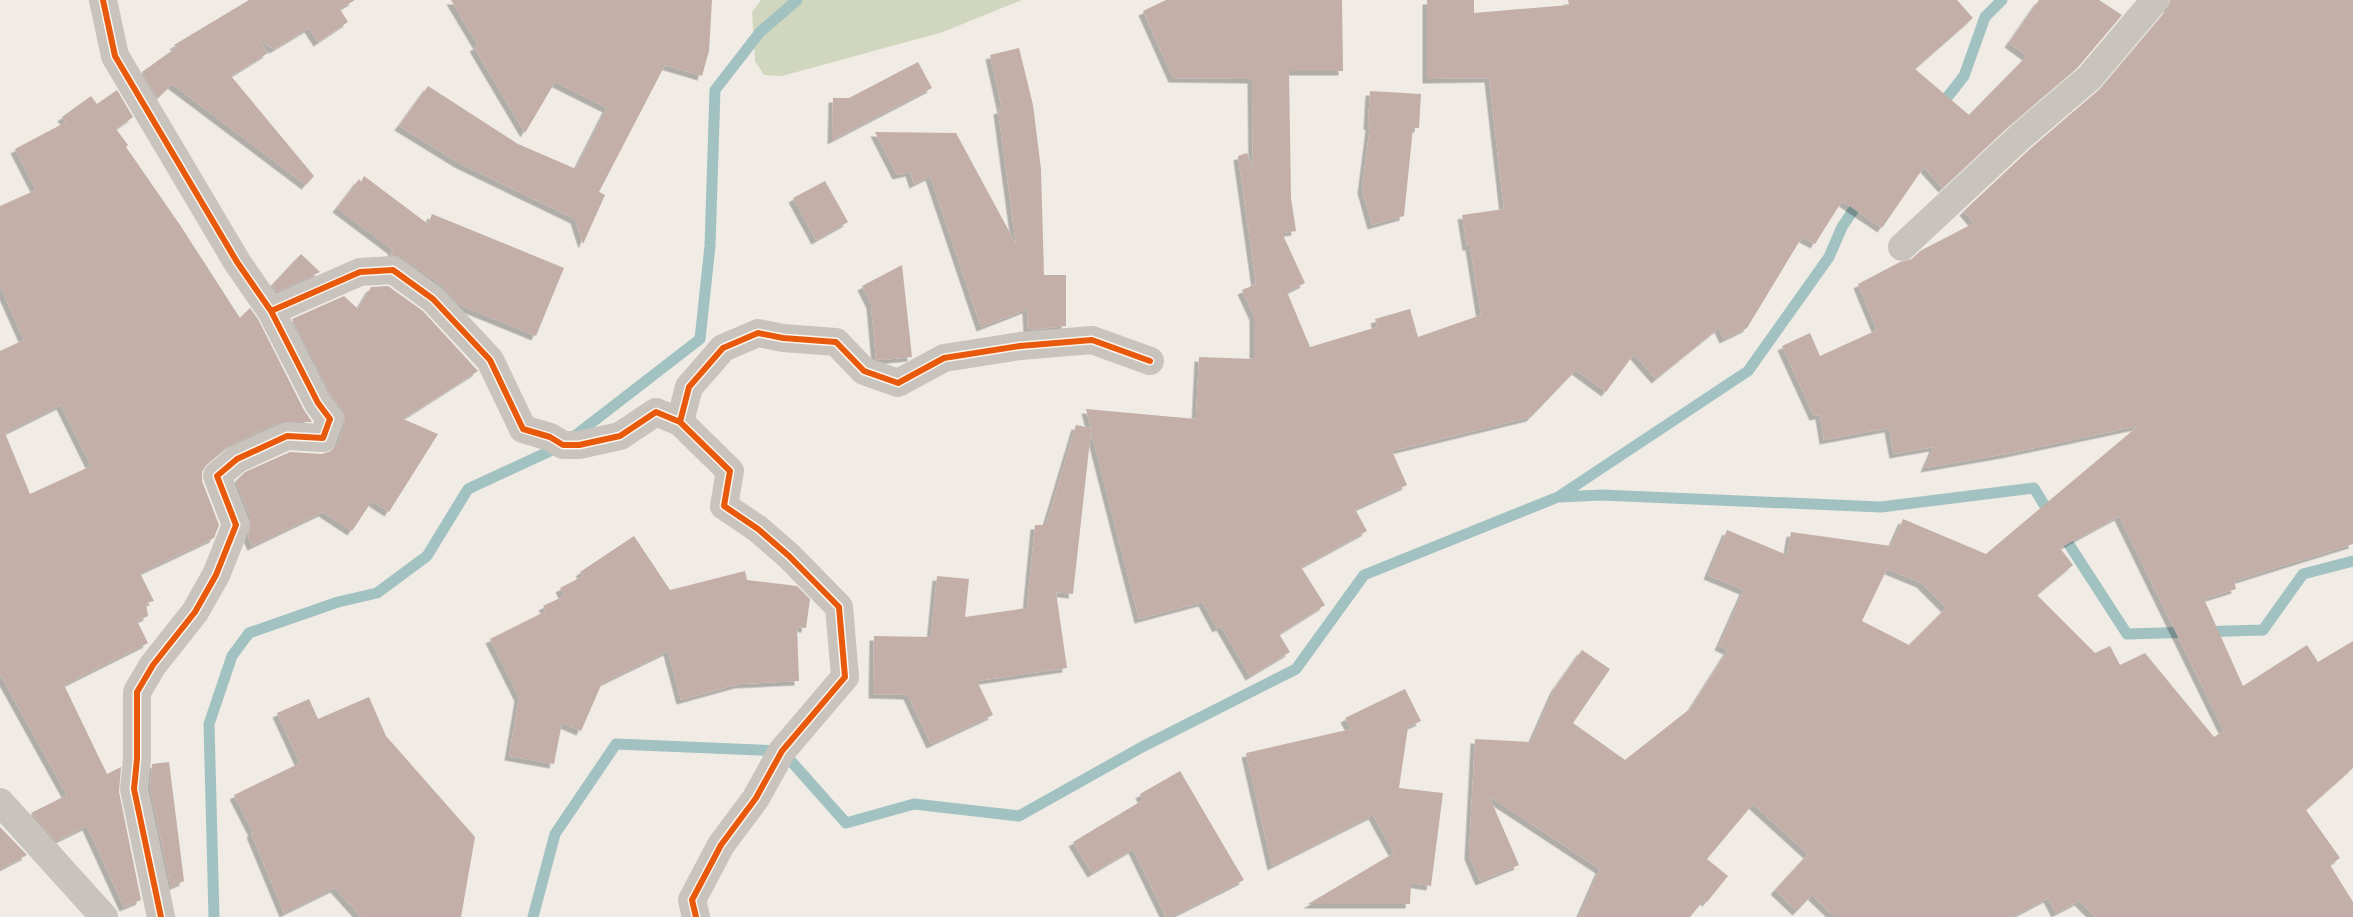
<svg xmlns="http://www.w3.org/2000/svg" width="2353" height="917" viewBox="0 0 2353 917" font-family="'Nunito Sans',sans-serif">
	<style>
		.green { fill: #d1d6bf }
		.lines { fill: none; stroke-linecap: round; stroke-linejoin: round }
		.stream { stroke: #a1c2c1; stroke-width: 11 }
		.building { fill: #c3afa7; fill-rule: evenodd; filter: url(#shadow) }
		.street { stroke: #c9c3be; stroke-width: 28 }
		.cycleway-casing { stroke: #fbf5ee; stroke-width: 9 }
		.cycleway { stroke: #e8590c; stroke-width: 6 }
	</style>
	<defs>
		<filter id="shadow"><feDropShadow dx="-4.5" dy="4.5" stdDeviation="0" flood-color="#0004"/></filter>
	</defs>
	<rect width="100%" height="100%" fill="#f0ebe5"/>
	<path class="green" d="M761 0H1022L943 32 782 76 764 75 755 61 752 12Z"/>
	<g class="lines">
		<path class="stream" d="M1938 109 1964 76 1985 17 2002 0
			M1559 497 1602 495 1881 507 2034 488 2051 516
			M2061 532 2127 634 2263 630 2303 574 2353 561
			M214 917 209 724 232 656 249 633 338 602 377 593 427 556 468 489 563 445 700 339 710 246 715 90 760 32 797 0
			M533 917 555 834 616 744 782 751 846 823 914 804 1019 816 1142 747 1296 669 1364 575 1558 497 1748 371 1829 257 1842 227 1862 197"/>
	</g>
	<path class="building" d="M249 0H355L340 9 348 22 318 42 309 28 274 49 259 40 268 53 231 76 314 176 306 185 172 84 158 98 142 72 177 47 174 45Z
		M451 0H712L709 51 702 76 665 65 599 192 605 195 583 244 575 219 459 163 399 126 428 86 518 144 576 169 607 108 555 82 525 133 474 47 478 45Z
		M1166 0H1342L1343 71H1289L1291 198 1296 231 1282 233 1305 283 1287 292 1310 347 1377 327 1375 319 1410 309 1418 337 1481 315 1470 246H1467L1462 215 1504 209 1489 78 1427 79V0H1474V13L1569 5 1568 0H1957L1973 18 1915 69 1969 115 2027 56 2009 43 2039 0H2099L2122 15 2078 67 2009 126 1943 188 1924 167 1882 228 1842 201 1815 244 1802 237 1747 328 1724 339 1719 328 1656 379 1634 354 1606 392 1576 370 1531 417 1392 451 1407 485 1355 509 1367 531 1301 567 1325 605 1279 634 1290 652 1250 676 1221 626 1217 628 1203 602 1139 619 1091 431 1073 594 1056 592 1067 668 977 681 993 715 931 744 908 695 873 694 874 636 931 637 937 576 969 579 965 617 1027 608 1035 525H1046L1076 425 1091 428 1086 409 1196 419 1199 357 1254 359V316L1242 290 1256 284 1238 156 1247 153 1253 169 1252 79 1173 78 1143 11Z
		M2170 0H2353V544L2234 581 2236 589 2204 599 2243 686 2307 645 2318 662 2353 641V768L2306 810 2340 858 2330 865 2353 902V917H2095L2079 901 2056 913 2048 898 2012 917H1835L1812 895 1797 911 1775 890 1808 854 1753 804 1707 859 1728 876 1707 902 1704 900 1690 917H1579L1600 869 1489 796 1519 865 1480 881 1469 855 1475 739 1531 742 1555 688 1582 650 1610 669 1573 723 1625 760 1691 708 1728 650 1719 646 1744 590 1708 575 1727 530 1787 555 1791 532 1891 546 1903 519 1986 554 2138 426 2006 454 1925 468 1934 447 1894 454 1889 428 1824 440 1820 415 1814 416 1782 346 1810 333 1820 356 1877 330 1858 284 1900 262 1912 259 1920 251 1974 223 1964 211 2030 149 2101 88 2167 10ZM2119 516 2224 731 2214 737 2145 653 2120 665 2110 646 2095 653 2037 595 2073 565 2060 548ZM1887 569 1921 583 1946 608 1909 645 1862 621Z
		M1019 48 1033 105 1041 169 1044 275H1066V326L1028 330 1027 309 981 327 930 176 914 184 910 172 897 175 875 132 956 133 1016 244 998 110 1002 109 990 55Z
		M918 62 932 88 832 140 833 98H849Z
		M117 90 133 117 116 129 128 145 126 147 180 225 240 318 250 308 258 319 304 410 312 422H280L230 445 207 464 202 472V481L219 525 214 538 140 573 154 601 146 603 148 616 137 621 148 643 64 685 107 774 121 767 119 792 141 900 124 907 87 826 56 841 31 813 67 795 0 674V351L24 340 0 286V206L36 190 15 149 66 122 62 117 91 96 97 104ZM61 405 91 466 30 494 5 433Z
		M1370 91 1421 94 1419 128H1413L1404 216 1372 225 1362 189 1370 126 1368 125Z
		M364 176 428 224 432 214 564 268 536 336 460 305 442 286 402 257 390 255 393 250 337 208 359 179 361 182Z
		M825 181 848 222 816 240 793 198Z
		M301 254 320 272 277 292 272 285Z
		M902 265 912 357 881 360 876 359 871 304 862 286Z
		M388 286 423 311 478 371 403 419 438 434 389 512 372 501 352 531 323 512 252 546 248 537 251 519 236 481 245 472 290 452 322 454 331 451 338 443 345 424 343 410 331 395 292 319 344 296 358 309 371 287Z
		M634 536 670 590 745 571 747 580 797 586 810 599 806 628 797 627 799 681 739 684 681 700 668 651 602 683 581 731 562 723 554 764 509 756 519 697 490 639 546 611 543 606 564 596 560 588 583 576 580 572Z
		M1405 689 1421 721 1408 727 1399 788 1443 793 1431 886 1411 883 1410 904H1308L1394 853 1373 815 1272 866 1246 753 1351 729 1345 718Z
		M369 697 386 736 475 837 461 917H361L335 888 284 913 251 833 253 832 234 795 300 763 277 713 309 699 318 719Z
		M169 762 184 881 171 887 150 788 152 764Z
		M1180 771 1244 880 1171 917H1166L1133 849 1092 873 1073 842 1143 800 1140 794Z
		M0 827 27 855 0 869Z"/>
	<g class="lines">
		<path class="street" d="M103 0 115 56 237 262 271 311 318 403 330 419 323 438 287 436 237 459 217 476 236 525 216 575 195 612 153 665 137 692V759L134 789 161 917
			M1902 247 2020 137 2089 78 2155 0
			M271 311 360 272 393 270 433 299 490 360 523 429 550 437 563 445H579L620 436 656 412 680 422 730 471 724 506 758 529 789 556 839 607 845 677 782 751 756 798 721 845 692 900 696 917
			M680 422 689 387 723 348 758 333 783 338 836 342 864 371 898 383 944 358 1020 346 1092 340 1150 361
			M0 802 104 917"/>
		<g class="cycleway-casing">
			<path id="cycleway" d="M103 0 115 56 237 262 271 311 318 403 330 419 323 438 287 436 237 459 217 476 236 525 216 575 195 612 153 665 137 692V759L134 789 161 917
				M271 311 360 272 393 270 433 299 490 360 523 429 550 437 563 445H579L620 436 656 412 680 422 730 471 724 506 758 529 789 556 839 607 845 677 782 751 756 798 721 845 692 900 696 917
				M680 422 689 387 723 348 758 333 783 338 836 342 864 371 898 383 944 358 1020 346 1092 340 1150 361"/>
		</g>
		<use href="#cycleway" class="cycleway"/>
	</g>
</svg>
